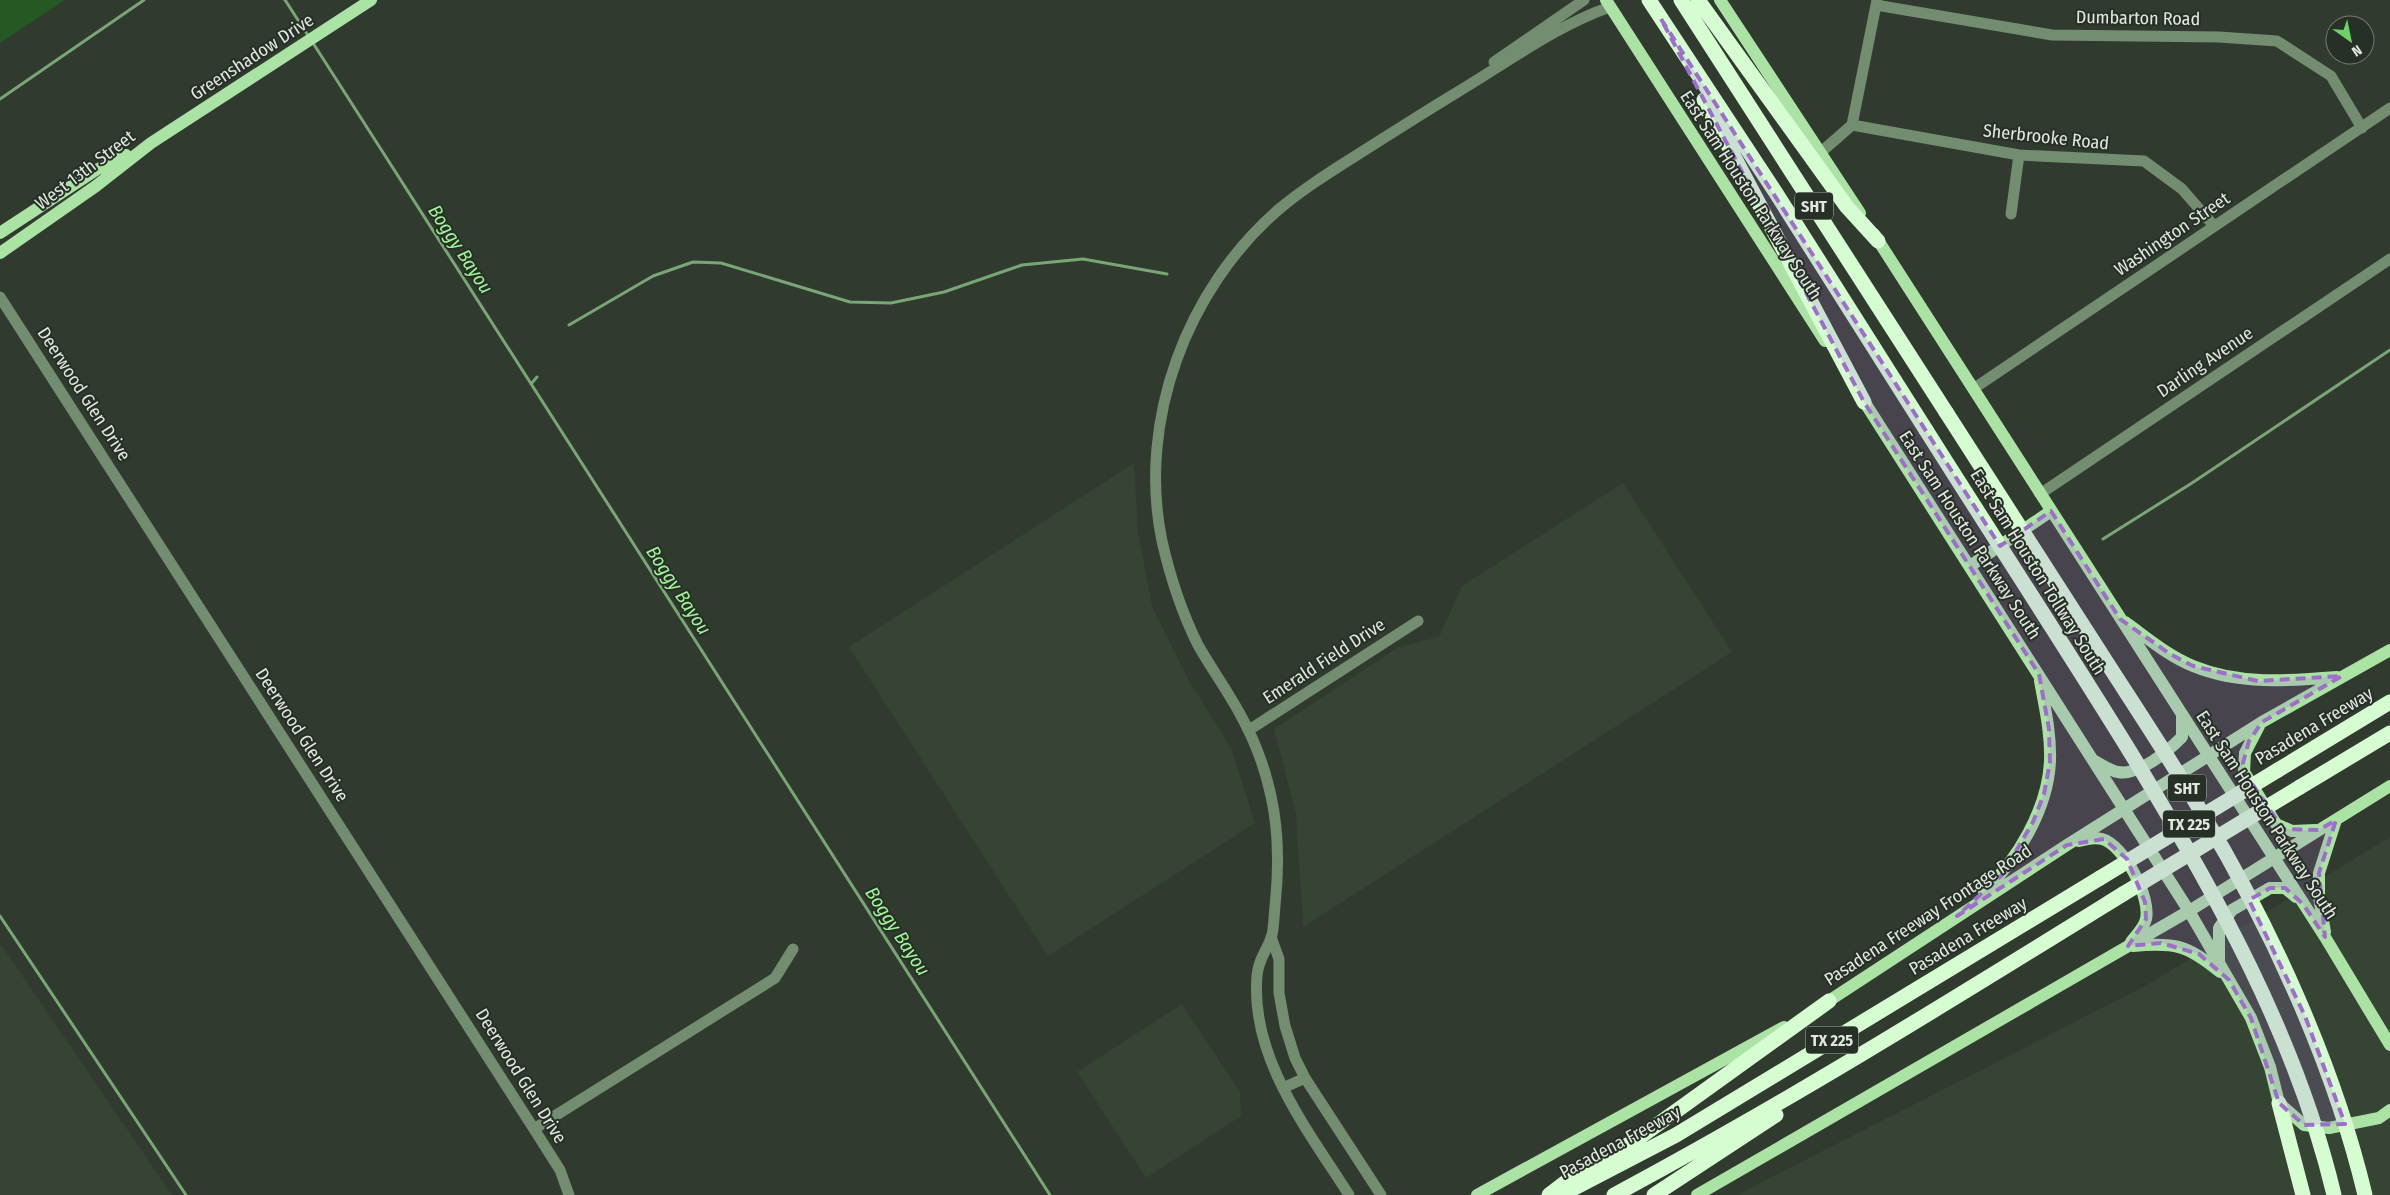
<svg xmlns="http://www.w3.org/2000/svg" width="2390" height="1195" viewBox="0 0 2390 1195" font-family="'Fira Sans Condensed',sans-serif">
	<style>
		.built { fill: #364434 }
		.green { fill: #265823 }
		.lines { fill: none; stroke-linecap: round; stroke-linejoin: round }
		.stream { stroke: #78a674; stroke-width: 3 }
		.minor { stroke: #728d6f; stroke-width: 11 }
		.major { stroke: #abe3a5; stroke-width: 12 }
		.highway { stroke: #d5fdd1; stroke-width: 15 }
		.highway-bridge { stroke: #d5fdd1; stroke-width: 15 }
		.marked { fill: #9f6ecb; fill-opacity: 0.2; stroke: #9f6ecb; stroke-width: 4; stroke-dasharray: 10 6; stroke-linejoin: round }
		.labels { text-anchor: middle; stroke-width: 4; stroke-linejoin: round; paint-order: stroke }
		.shield { fill: #273026; stroke: #aab1a9; stroke-width: 1 }
		.shield-label { font-size: 16px; font-weight: bold; fill: #e2e8e1 }
		.street-label { font-size: 18px; fill: #e2e8e1; stroke: #273026 }
		.water-label { font-size: 19px; font-style: italic; fill: #a0f698; stroke: #273026 }
	</style>
	<rect width="100%" height="100%" fill="#313a2f"/>
	<path class="built" d="M1134 463 1138 532 1152 606 1188 679 1231 748 1255 823 1048 956 849 647Z
		M1623 483 1732 652 1303 927 1296 814 1274 729 1399 647 1439 637 1462 586Z
		M2390 837V1195H1737L2147 985Z
		M0 943 172 1195H0Z
		M1182 1004 1240 1092 1241 1116 1146 1178 1077 1072Z"/>
	<path class="green" d="M0 0H65L0 43Z"/>
	<g class="lines">
		<path class="stream" d="M285 0 309 37
			M313 43 1050 1195
			M0 99 144 0
			M569 325 653 276 693 262 721 263 850 302 891 303 944 292 1022 265 1083 259 1167 274
			M531 384 537 377
			M2103 539 2192 483 2390 350
			M0 916 186 1195"/>
		<path class="minor" d="M1876 5 2052 35 2219 37 2277 41 2331 76 2362 128
			M1494 62 1584 0
			M1852 125 2019 155 2144 161 2182 189 2214 226
			M1820 153 1852 125 1877 0
			M2011 214 2019 155
			M0 297 534 1129 560 1170 569 1195
			M1973 389 2390 108
			M2040 494 2390 259
			M1249 730 1418 621
			M1271 937 1279 959V993L1285 1026 1295 1058 1305 1078 1381 1195
			M1283 1088 1305 1078
			M534 1129 775 978 793 949
			M1349 1195C1308 1130 1250 1058 1257 976 1258 959 1268 949 1272 935 1274 926 1274 915 1275 906 1279 869 1279 832 1271 796 1265 768 1254 739 1240 714 1227 690 1211 668 1198 645 1182 613 1170 576 1162 541 1137 421 1187 289 1278 210 1303 189 1330 172 1357 155 1390 134 1423 113 1456 93 1505 64 1557 25 1610 7"/>
		<path class="major" d="M1606 0 1825 341
			M1720 0 1860 213
			M0 233 96 170 126 155
			M1874 234 2325 937 2390 1045
			M0 253 96 186 151 143 371 0
			M1860 395 2189 911 2251 1018 2270 1067 2279 1103 2304 1125 2329 1128 2379 1118 2390 1110
			M1970 566 2051 511
			M2125 622C2146 637 2168 656 2193 666 2239 685 2288 681 2337 677
			M2259 726 2245 753 2244 772 2276 824 2292 831 2316 830
			M2093 760C2101 764 2110 771 2118 772 2139 776 2168 751 2182 737V716
			M2079 841C2086 839 2094 837 2102 839 2124 845 2151 897 2146 919 2144 928 2136 935 2131 942
			M1984 892C2017 860 2048 809 2050 761 2051 734 2045 708 2040 681
			M2325 932 2319 897V873L2336 820
			M2133 946C2174 942 2188 945 2220 972
			M2219 963V928L2232 910 2270 888H2285L2296 897
			M1821 1006 2067 845 2262 722 2390 650
			M1477 1195 1784 1027
			M1697 1195 2189 911 2390 786"/>
		<path class="highway" d="M1649 0 1776 193 1926 430
			M1681 0 1946 412
			M1698 0 1847 207 1878 241
			M1704 100 1864 402
			M2278 770 2390 702
			M2300 787 2390 733
			M2279 1103 2303 1195
			M1549 1195 1566 1182 1636 1140 1829 1001
			M1561 1195 1676 1135 2100 878
			M1614 1195C1788 1102 1955 998 2123 894
			M1654 1195 1776 1115"/>
		<path class="highway-bridge" d="M1946 412C2001 498 2056 583 2111 669 2142 717 2173 764 2202 813 2271 927 2334 1065 2365 1195
			M1926 430C1994 538 2065 646 2132 755 2215 892 2297 1038 2334 1195
			M2100 878 2278 770
			M2123 894 2300 787"/>
	</g>
	<path class="marked" d="M1661 19 2000 546 2051 511 2120 619 2170 654 2193 666 2258 681 2342 676 2262 722 2249 741 2243 763 2244 772 2283 829 2319 830 2336 820 2319 873 2325 937 2303 904 2285 888H2270L2249 900 2305 1016 2345 1124 2304 1125 2279 1103 2251 1018 2229 980 2199 954 2161 943 2128 946 2146 919 2145 902 2127 859 2104 839 2067 845 1957 916 2002 875 2033 822 2044 794 2050 762 2049 729 2039 674 1864 402Z"/>
	<g class="labels">
		<g class="shield">
			<rect x="1795" y="192.5" width="38" height="27" rx="4"/>
			<rect x="2168" y="774.5" width="38" height="27" rx="4"/>
			<rect x="2163" y="810.5" width="52" height="27" rx="4"/>
			<rect x="1806" y="1026.5" width="52" height="27" rx="4"/>
		</g>
		<g class="shield-label">
			<text x="1814" y="212">SHT</text>
			<text x="2187" y="794">SHT</text>
			<text x="2189" y="830">TX 225</text>
			<text x="1832" y="1046">TX 225</text>
		</g>
		<g class="street-label">
			<text transform="translate(2138 18) rotate(1)" y="6">Dumbarton Road</text>
			<text transform="translate(252 57) rotate(-33)" y="6">Greenshadow Drive</text>
			<text transform="translate(2046 137) rotate(6)" y="6">Sherbrooke Road</text>
			<text transform="translate(85 170) rotate(-37)" y="6">West 13th Street</text>
			<text transform="translate(1751 195) rotate(57)" y="6">East Sam Houston Parkway South</text>
			<text transform="translate(2172 234) rotate(-34)" y="6">Washington Street</text>
			<text transform="translate(2205 362) rotate(-34)" y="6">Darling Avenue</text>
			<text transform="translate(84 394) rotate(57)" y="6">Deerwood Glen Drive</text>
			<text transform="translate(1970 535) rotate(57)" y="6">East Sam Houston Parkway South</text>
			<text transform="translate(2038 572) rotate(58)" y="6">East Sam Houston Tollway South</text>
			<text transform="translate(1324 661) rotate(-33)" y="6">Emerald Field Drive</text>
			<text transform="translate(2314 726) rotate(-31)" y="6">Pasadena Freeway</text>
			<text transform="translate(302 735) rotate(57)" y="6">Deerwood Glen Drive</text>
			<text transform="translate(2267 815) rotate(57)" y="6">East Sam Houston Parkway South</text>
			<text transform="translate(1928 915) rotate(-33)" y="6">Pasadena Freeway Frontage Road</text>
			<text transform="translate(1968 936) rotate(-31)" y="6">Pasadena Freeway</text>
			<text transform="translate(521 1076) rotate(58)" y="6">Deerwood Glen Drive</text>
			<text transform="translate(1620 1142) rotate(-28)" y="6">Pasadena Freeway</text>
		</g>
		<g class="water-label">
			<text transform="translate(461 249) rotate(57)" y="7">Boggy Bayou</text>
			<text transform="translate(679 590) rotate(57)" y="7">Boggy Bayou</text>
			<text transform="translate(898 931) rotate(57)" y="7">Boggy Bayou</text>
		</g>
	</g>
	<g transform="translate(2350 40) rotate(147)"><circle r="24" fill="#273026" stroke="#727a71"/>
	<path d="M0-4L9 19L0 12L-9 19Z" fill="#6bd363"/>
	<text y="-8" font-size="14" font-weight="bold" text-anchor="middle" fill="#e2e8e1">N</text>
	</g>
</svg>
